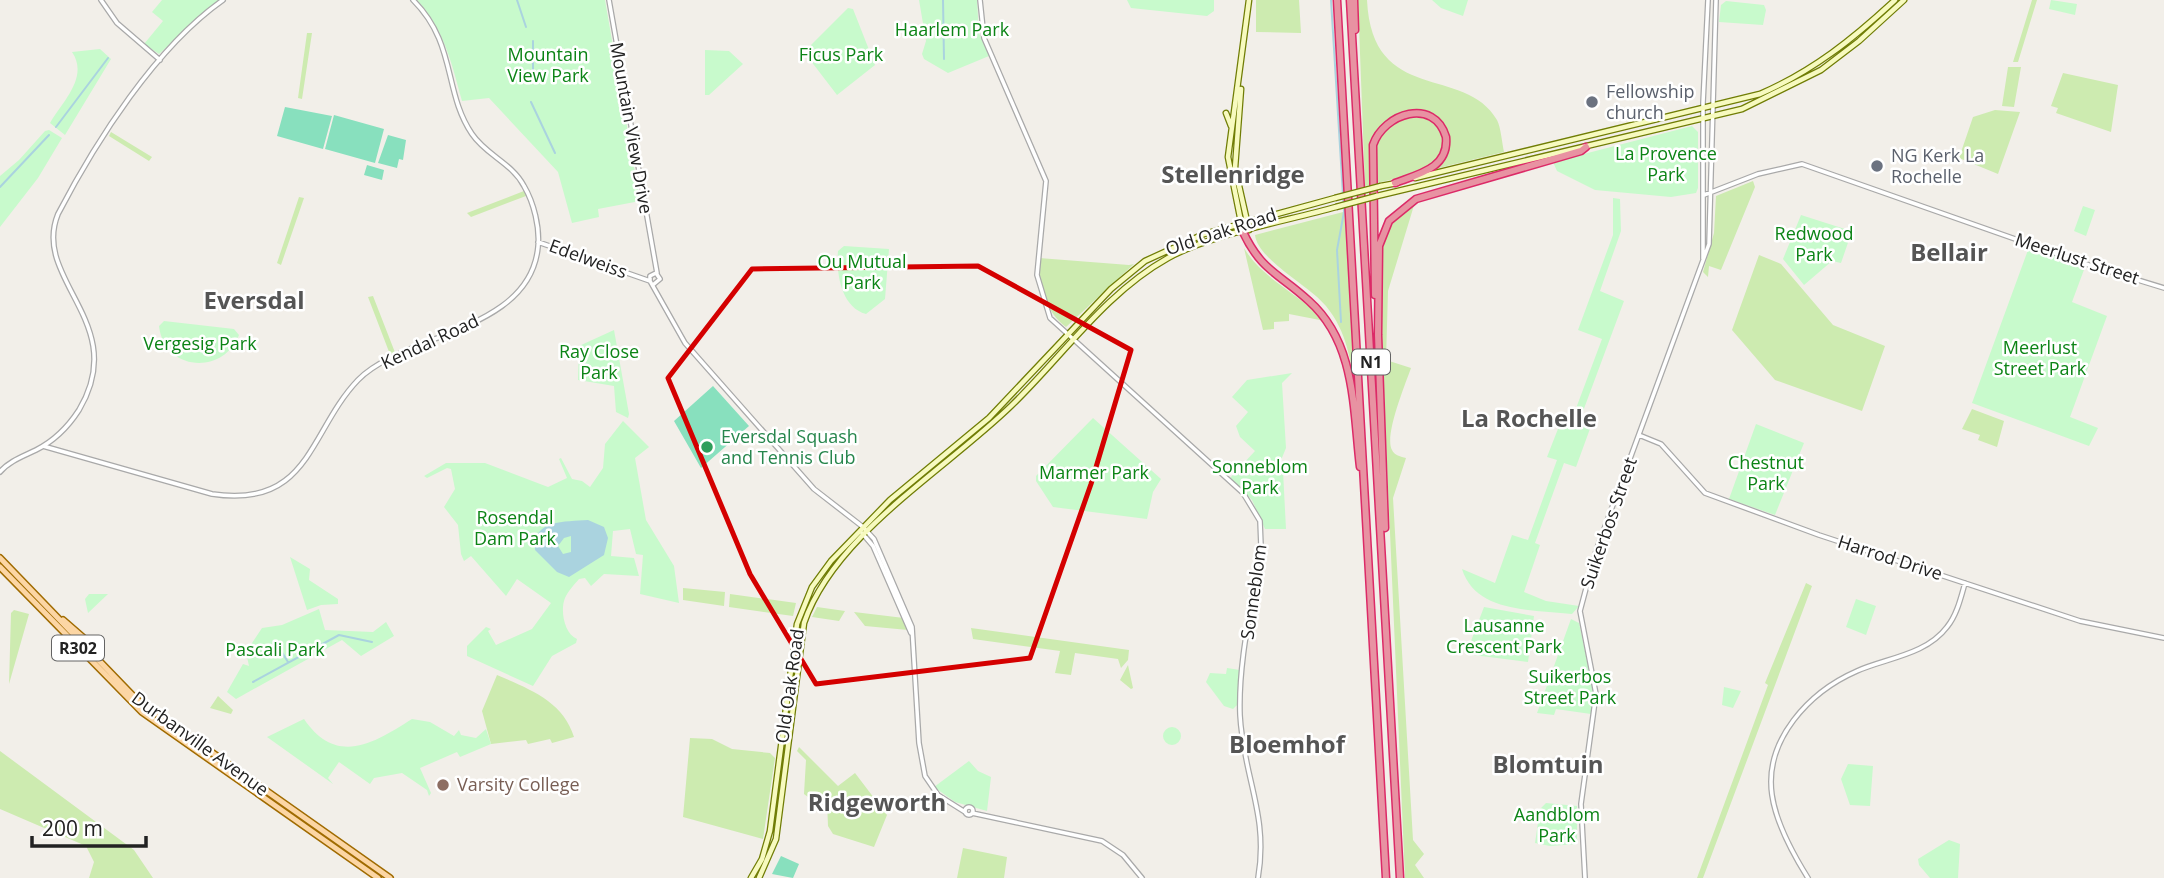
<svg xmlns="http://www.w3.org/2000/svg" width="2164" height="878" viewBox="0 0 2164 878" font-family="'Open Sans',sans-serif">
	<style>
		.grass { fill: #cdebb0 }
		.park { fill: #c8facc }
		.pitch { fill: #88e0be }
		.water { fill: #aad3df; fill-rule: evenodd }
		.lines { fill: none; stroke-linecap: round; stroke-linejoin: round }
		.stream { stroke: #aad3df; stroke-width: 2 }
		.tertiary-casing { stroke: #a9a9a9; stroke-width: 6 }
		.secondary-casing { stroke: #707d05; stroke-width: 7 }
		.primary-casing { stroke: #a06b00; stroke-width: 8 }
		.motorway-casing { stroke: #dc2a67; stroke-width: 9 }
		.tertiary { stroke: #fff; stroke-width: 3.5 }
		.secondary { stroke: #f7fabf; stroke-width: 4.5 }
		.primary { stroke: #fcd6a4; stroke-width: 5 }
		.motorway { stroke: #e892a2; stroke-width: 6 }
		.secondary-bridge-casing { stroke: #707d05; stroke-width: 7; stroke-linecap: butt }
		.secondary-bridge { stroke: #f7fabf; stroke-width: 4.5 }
		.marked { fill: none; stroke: #d40000; stroke-width: 5; stroke-linejoin: round }
		.worship-dot { fill: #6b7280; stroke: #fff; stroke-width: 2.5 }
		.leisure-dot { fill: #2e9e5b; stroke: #fff; stroke-width: 2.5 }
		.education-dot { fill: #8d6e63; stroke: #fff; stroke-width: 2.5 }
		.labels { text-anchor: middle; stroke-width: 5; stroke-linejoin: round; paint-order: stroke }
		.shield { fill: #fff; stroke: #646464; stroke-width: 2 }
		.shield-label { font-size: 16px; font-weight: bold; fill: #222 }
		.park-label { font-size: 18px; fill: #0c8416; stroke: #fff }
		.worship-label { font-size: 18px; fill: #5b616d; stroke: #fff; text-anchor: start }
		.street-label { font-size: 18px; fill: #222; stroke: #fff }
		.leisure-label { font-size: 18px; fill: #27864d; stroke: #fff; text-anchor: start }
		.education-label { font-size: 18px; fill: #785e54; stroke: #fff; text-anchor: start }
		.district-label { font-size: 24px; font-weight: bold; fill: #555; stroke: #fff }
	</style>
	<rect width="100%" height="100%" fill="#f2efe9"/>
	<path class="grass" d="M1256 0H1299L1301 33 1256 32Z
		M1358 0H1367C1372 106 1465 64 1497 120 1501 128 1502 143 1504 152L1365 186Z
		M2032 0H2037L2018 62H2013Z
		M307 33H312L302 99 298 98Z
		M2008 67H2021L2014 107 2002 106Z
		M2063 73 2118 85 2111 132 2056 113 2058 108 2051 106Z
		M1995 110 2020 112 1998 174 1959 158 1973 117Z
		M111 132 152 157 149 161 109 136Z
		M1753 181 1755 187 1721 270 1709 266 1708 277 1703 272 1714 233 1716 196Z
		M524 191 526 196 471 217 467 213Z
		M299 197 304 198 281 265 277 263Z
		M1415 202 1388 291 1386 360 1411 368C1405 385 1384 436 1392 450 1394 455 1401 457 1406 458L1393 498 1413 840 1424 854 1415 865 1424 878H1405L1381 325 1382 246 1394 218Z
		M1347 211 1357 392H1355C1351 360 1347 332 1326 306 1309 285 1258 260 1255 235Z
		M1244 248C1262 279 1301 295 1325 321L1289 314V321L1274 322V329L1263 330Z
		M1759 255 1781 264 1833 325 1885 346 1862 411 1775 380 1732 330Z
		M1039 258 1129 265 1134 264 1066 327C1045 312 1039 284 1039 258Z
		M373 296 396 355 391 357 368 297Z
		M1972 409 2004 421 1997 447 1978 440 1980 435 1962 429Z
		M1806 583 1812 586 1703 878H1697L1768 685 1765 683Z
		M683 588 725 592 724 606 683 600Z
		M730 594 796 603 793 616 729 607Z
		M817 607 845 611 839 621 812 617Z
		M14 610 29 614 9 684 11 613Z
		M854 612 904 618 908 630 865 626Z
		M971 628 1129 650 1128 660 1121 668 1118 659 1075 653 1071 675 1055 673 1060 651 973 639Z
		M1128 665 1133 688 1131 689 1120 680Z
		M497 675C529 689 563 701 574 737L552 743 550 739 528 744 526 740 491 744 482 711Z
		M218 696 233 710 231 714 210 708Z
		M690 738 712 739 732 749 770 753 775 758 763 839 683 817Z
		M799 747 838 786 855 773 887 815 874 847 833 834 828 826 827 801 819 796 808 797 804 794 806 760 797 751Z
		M0 751 134 850 153 878H89L94 862 86 846 0 809Z
		M963 848 1007 857 1004 878H957Z"/>
	<path class="park" d="M162 0H219L159 54 144 44 163 21 152 12Z
		M417 0H605L640 201 598 209 599 217 572 223 558 172 489 98 462 101C452 64 444 29 417 0Z
		M919 0H977L979 33 989 56 948 73 924 59 922 54 926 41Z
		M1127 0H1214V11L1207 16 1131 8Z
		M1432 0H1468L1463 16 1441 8Z
		M2051 0 2077 4 2075 15 2049 9Z
		M1726 1 1764 5 1766 10 1763 25 1719 22 1721 5Z
		M848 8 853 9 875 65 837 95 804 52Z
		M100 49 111 59 65 135 50 123C63 101 89 77 72 52Z
		M705 50 729 51 743 64 709 95H705Z
		M1692 126 1698 132V188L1696 193 1671 197 1595 190 1557 171 1553 162Z
		M49 130 62 138 38 178 0 227V176L19 160 45 131Z
		M1613 198 1620 199 1621 231 1600 291 1624 301 1579 422 1591 426 1576 467 1564 463 1535 543 1540 545 1524 592 1546 601 1579 606 1572 614C1534 609 1476 614 1462 569L1495 583 1512 535 1528 540 1557 460 1547 457 1563 416 1572 419 1602 339 1578 330 1613 235Z
		M2083 206 2095 210 2086 236 2074 231Z
		M1801 215 1848 230 1851 234 1841 263 1832 261 1804 285 1783 259Z
		M844 246 889 249 885 299 866 314C841 307 836 273 838 251Z
		M2033 249 2085 267 2072 302 2107 316 2070 417 2098 428 2089 446 1972 403 2028 250Z
		M164 321 234 329 239 335C223 376 164 371 159 326Z
		M614 330 629 414 628 418 616 412 614 386 578 380 579 346Z
		M1292 373 1282 383 1286 448 1279 465 1283 471 1286 529H1265L1252 500 1230 478 1255 451 1240 437 1236 426 1248 412 1232 397 1247 380Z
		M1093 418 1161 479 1153 492 1147 519 1053 507 1036 481V476Z
		M623 421 649 447 635 458 646 520 674 566 679 603 640 594 643 555 636 554 630 529 613 531 611 556 634 558 639 576 604 574 591 586 585 578 579 579C575 584 568 591 565 598 560 610 564 634 577 639L576 643 552 656 533 686 467 656V646L486 627 491 629 488 631 496 645 532 629 551 603 517 579 506 596 471 556 464 561 461 554 458 525 444 507 455 489 451 469 447 468 427 478 424 476 446 463H485L548 487 567 478 559 459 561 458 572 479 582 481 590 487 603 468 605 444Z
		M1756 424 1804 443 1775 515 1729 499Z
		M290 557 310 569 309 580 338 599V604L321 605 307 610Z
		M89 594H108L88 613 85 599Z
		M1856 599 1876 606 1866 635 1846 627Z
		M1484 607 1534 616 1528 662 1466 654Z
		M319 609 325 630 373 632 386 622 394 636 361 656 342 640 236 699 227 692 243 664 249 666 246 652 262 628 282 625Z
		M1571 619 1579 623 1594 694 1591 714 1556 709 1554 715 1537 713Z
		M1227 668 1240 670 1238 704 1233 709 1224 706 1206 682 1210 673 1226 674Z
		M1724 687 1741 691 1733 708 1722 705Z
		M304 719C337 767 374 743 412 719L430 722 454 736 459 730 461 735 476 738 486 729 491 744 460 757 457 752 420 768 431 793 429 796 427 790 402 773 374 778 370 784 339 762 328 778 333 784 267 737Z
		M1163 736a9 9 0 1 1 18 0a9 9 0 1 1-18 0Z
		M969 761 978 771 991 777 987 811 955 802 934 787Z
		M1848 764 1873 766 1870 806 1850 805 1841 779Z
		M1546 803 1577 806V844L1550 846 1535 843 1540 809Z
		M1949 840 1960 844 1958 878H1930L1919 865 1918 859Z"/>
	<path class="pitch" d="M285 107 332 116 323 149 277 136Z
		M334 115 384 129 375 163 325 149Z
		M388 135 406 140 403 160 399 159 397 168 378 163Z
		M367 165 384 170 382 180 364 175Z
		M713 386 749 426 701 468 674 421Z
		M781 856 799 864 793 878 772 874Z"/>
	<path class="water" d="M588 520 604 527 608 538 604 555 569 577 557 572 535 550C532 519 565 522 588 520ZM571 536V552L563 554 558 546 564 538Z"/>
	<g class="lines">
		<path class="stream" d="M517 0 526 27
			M943 0 944 59
			M1331 0 1344 212 1337 250 1341 322
			M533 41V72
			M531 102 555 153
			M56 127 108 58
			M0 187 49 135
			M276 643 288 662
			M253 682 339 635 372 642"/>
		<g class="tertiary-casing">
			<path id="tertiary" d="M101 0 117 23 160 60
				M609 0 657 273
				M980 0 984 38 1046 181 1037 275 1050 318 1243 493 1260 521 1261 546C1253 601 1238 660 1240 715 1243 776 1269 815 1258 878
				M1704 195 1758 174 1802 164 2089 265 2164 288
				M538 242 650 281
				M1703 259V103L1708 0
				M654 284 660 279 656 273 650 276V281L685 343 814 489 863 527 874 539 912 627 919 743 925 776 938 795 965 812
				M1639 435 1661 444 1705 493 1819 535 2080 621 2164 638
				M43 446 212 494C310 509 309 431 358 380 404 333 530 332 538 247 540 228 534 203 524 186 512 163 486 155 472 134 443 91 457 44 413 0
				M0 472C9 461 24 456 36 450 54 441 68 427 79 410 131 323 31 280 58 214 96 141 156 47 223 0
				M862 533 873 546 911 633
				M965 811a4 4 0 1 1 8 0a4 4 0 1 1-8 0Z
				M972 813 1102 841 1123 855 1142 878
				M1585 878 1581 804 1596 694 1580 611 1596 551 1709 244 1716 0
				M1808 878C1793 854 1776 823 1772 795 1764 740 1809 692 1857 671 1886 658 1926 655 1947 627 1957 615 1961 597 1965 583"/>
		</g>
		<g class="secondary-casing">
			<path id="secondary" d="M1241 89 1235 168 1249 230
				M1226 113 1231 126
				M1415 178 1760 94C1813 71 1853 39 1895 0
				M1381 186 1397 183
				M1377 196 1742 109 1821 70 1859 41 1904 0
				M1243 232 1228 157 1249 0
				M751 878 762 859 770 831 797 624 812 587 831 561 890 500 989 418 1111 289 1145 261 1204 234 1335 198
				M759 878 776 839 804 623C834 535 945 470 1011 406 1062 357 1105 293 1168 258 1211 234 1287 221 1336 207"/>
		</g>
		<g class="primary-casing">
			<path id="primary" d="M0 558 136 699 390 878
				M0 567 142 712 378 878
				M63 620 94 647 101 646"/>
		</g>
		<g class="motorway-casing">
			<path id="motorway" d="M1337 0 1386 878
				M1350 0 1400 878
				M1354 0 1355 30
				M1243 232C1262 272 1279 273 1309 301 1356 343 1353 409 1360 467
				M1375 295 1373 145C1384 113 1434 97 1446 137 1449 168 1419 174 1395 183
				M1385 528 1378 335 1379 246 1389 221 1416 199 1581 151 1586 147"/>
		</g>
		<use href="#tertiary" class="tertiary"/>
		<use href="#secondary" class="secondary"/>
		<use href="#primary" class="primary"/>
		<use href="#motorway" class="motorway"/>
		<g class="secondary-bridge-casing">
			<path id="secondary-bridge" d="M1335 198 1381 186
				M1336 207 1377 196"/>
		</g>
		<use href="#secondary-bridge" class="secondary-bridge"/>
	</g>
	<path class="marked" d="M978 266 1131 350 1091 484 1030 658 816 684 750 574 668 378 752 269Z"/>
	<g class="worship-dot">
		<circle cx="1592" cy="102" r="7"/>
		<circle cx="1877" cy="166" r="7"/>
	</g>
	<circle class="leisure-dot" cx="707" cy="447" r="7"/>
	<circle class="education-dot" cx="443" cy="785" r="7"/>
	<g class="labels">
		<g class="shield">
			<rect x="1352" y="349.5" width="38" height="25" rx="5"/>
			<rect x="52" y="635.5" width="52" height="25" rx="5"/>
		</g>
		<g class="shield-label">
			<text x="1371" y="368">N1</text>
			<text x="78" y="654">R302</text>
		</g>
		<g class="park-label">
			<text x="952" y="36">Haarlem Park</text>
			<text x="548" y="61">Mountain<tspan x="548" dy="21">View Park</tspan></text>
			<text x="841" y="61">Ficus Park</text>
			<text x="1666" y="160">La Provence<tspan x="1666" dy="21">Park</tspan></text>
			<text x="1814" y="240">Redwood<tspan x="1814" dy="21">Park</tspan></text>
			<text x="862" y="268">Ou Mutual<tspan x="862" dy="21">Park</tspan></text>
			<text x="200" y="350">Vergesig Park</text>
			<text x="2040" y="354">Meerlust<tspan x="2040" dy="21">Street Park</tspan></text>
			<text x="599" y="358">Ray Close<tspan x="599" dy="21">Park</tspan></text>
			<text x="1766" y="469">Chestnut<tspan x="1766" dy="21">Park</tspan></text>
			<text x="1260" y="473">Sonneblom<tspan x="1260" dy="21">Park</tspan></text>
			<text x="1094" y="479">Marmer Park</text>
			<text x="515" y="524">Rosendal<tspan x="515" dy="21">Dam Park</tspan></text>
			<text x="1504" y="632">Lausanne<tspan x="1504" dy="21">Crescent Park</tspan></text>
			<text x="275" y="656">Pascali Park</text>
			<text x="1570" y="683">Suikerbos<tspan x="1570" dy="21">Street Park</tspan></text>
			<text x="1557" y="821">Aandblom<tspan x="1557" dy="21">Park</tspan></text>
		</g>
		<g class="worship-label">
			<text x="1606" y="98">Fellowship<tspan x="1606" dy="21">church</tspan></text>
			<text x="1891" y="162">NG Kerk La<tspan x="1891" dy="21">Rochelle</tspan></text>
		</g>
		<g class="street-label">
			<text transform="translate(631 128) rotate(80)" y="6">Mountain View Drive</text>
			<text transform="translate(1221 232) rotate(-18)" y="6">Old Oak Road</text>
			<text transform="translate(588 259) rotate(20)" y="6">Edelweiss</text>
			<text transform="translate(2077 259) rotate(18)" y="6">Meerlust Street</text>
			<text transform="translate(430 342) rotate(-25)" y="6">Kendal Road</text>
			<text transform="translate(1609 523) rotate(-71)" y="6">Suikerbos Street</text>
			<text transform="translate(1890 558) rotate(18)" y="6">Harrod Drive</text>
			<text transform="translate(1254 592) rotate(-82)" y="6">Sonneblom</text>
			<text transform="translate(790 686) rotate(-82)" y="6">Old Oak Road</text>
			<text transform="translate(200 744) rotate(36)" y="6">Durbanville Avenue</text>
		</g>
		<g class="leisure-label">
			<text x="721" y="443">Eversdal Squash<tspan x="721" dy="21">and Tennis Club</tspan></text>
		</g>
		<g class="education-label">
			<text x="457" y="791">Varsity College</text>
		</g>
		<g class="district-label">
			<text x="1233" y="183">Stellenridge</text>
			<text x="1949" y="261">Bellair</text>
			<text x="254" y="309">Eversdal</text>
			<text x="1529" y="427">La Rochelle</text>
			<text x="1287" y="753">Bloemhof</text>
			<text x="1548" y="773">Blomtuin</text>
			<text x="877" y="811">Ridgeworth</text>
		</g>
	</g>
	<path d="M32 836v10h114v-10" fill="none" stroke="#222222" stroke-width="3.5"/>
	<text x="42" y="836" font-size="21" fill="#222222" stroke="#ffffff" stroke-width="5" paint-order="stroke">200 m</text>
</svg>
